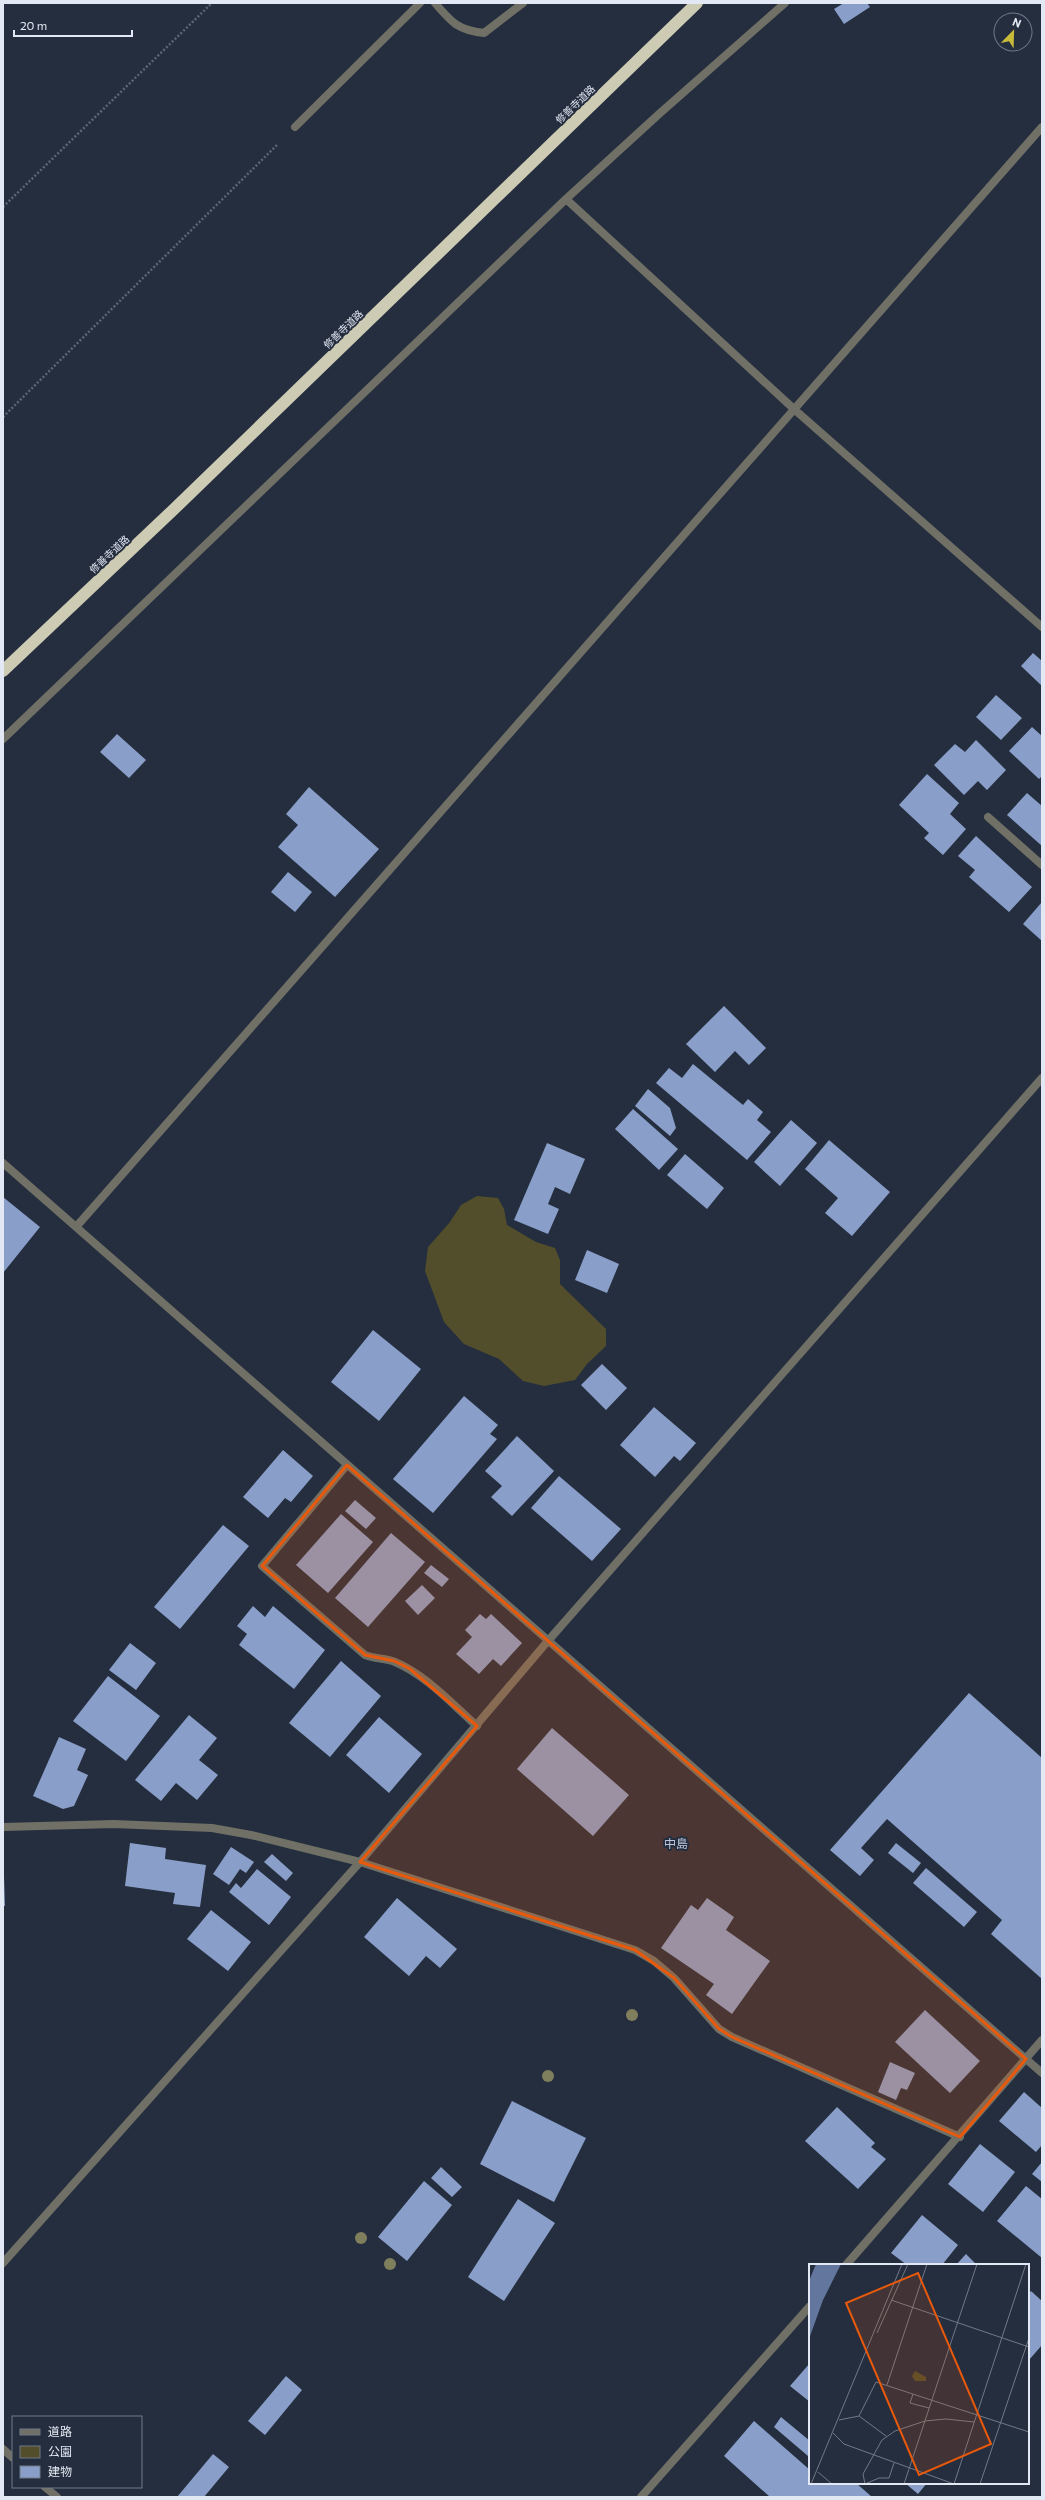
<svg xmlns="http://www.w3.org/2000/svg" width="1045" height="2500" viewBox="0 0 1045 2500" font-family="Commissioner,'Noto Sans JP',sans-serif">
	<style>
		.green { fill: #524e2b }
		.building { fill: #899fc9 }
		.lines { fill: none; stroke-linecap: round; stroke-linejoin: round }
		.path { stroke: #5e6675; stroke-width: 2.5; stroke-dasharray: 2 2; stroke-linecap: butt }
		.service { stroke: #707066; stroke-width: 8 }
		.minor { stroke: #707066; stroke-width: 8 }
		.tertiary { stroke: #707066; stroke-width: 8 }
		.motorway { stroke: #cdcbb3; stroke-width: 12 }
		.tree { fill: #807f5d }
		.marked { fill: #e8590c; fill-opacity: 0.2; stroke: #e8590c; stroke-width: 3; stroke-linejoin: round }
		.labels { text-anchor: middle; stroke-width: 4; stroke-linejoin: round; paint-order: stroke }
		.street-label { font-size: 10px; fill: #e3e9f4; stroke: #252e3e }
		.quarter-label { font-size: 12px; fill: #bdc8dd; stroke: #252e3e }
		.inset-road { fill: none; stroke: #717987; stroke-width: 1 }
		.view { fill: #e8590c; fill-opacity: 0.15; stroke: #e8590c; stroke-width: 2 }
		.inset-edge { fill: none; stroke: #e3e9f4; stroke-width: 2 }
	</style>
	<rect width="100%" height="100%" fill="#252e3e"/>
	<path class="green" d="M477 1196 498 1198 504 1209 507 1225 536 1242 555 1248 560 1260V1284L606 1329V1346L587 1364 575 1380 544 1386 523 1381 499 1359 464 1344 444 1322 425 1271 428 1247 450 1222 461 1205Z"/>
	<path class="building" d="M844 3H867L870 7 844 24 834 9Z
		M1033 653 1042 661V686L1021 666Z
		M996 695 1022 718 1001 740 976 717Z
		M1032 727 1042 736V776L1039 779 1009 751Z
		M117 734 146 760 129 778 100 752Z
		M976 740 1006 770 987 790 978 781 964 795 934 765 955 744 965 752Z
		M927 774 959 803 950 814 966 829 943 855 924 838 929 833 899 805Z
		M309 787 379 849 335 897 278 847 298 825 286 814Z
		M1027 793 1042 806V846L1007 815Z
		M976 836 1032 887 1009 912 969 877 975 870 958 856Z
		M288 872 312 892 295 912 271 892Z
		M1042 902V941L1023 924Z
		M724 1006 766 1048 749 1065 735 1051 715 1072 686 1044Z
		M693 1064 743 1105 748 1099 763 1112 757 1120 771 1132 747 1160 656 1083 669 1068 682 1078Z
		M648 1089 670 1108 676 1128 670 1136 635 1106Z
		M633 1109 678 1149 659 1170 615 1129Z
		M791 1120 817 1143 780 1186 754 1162Z
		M829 1140 890 1192 852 1236 825 1213 838 1198 805 1169Z
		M547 1143 585 1159 570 1194 555 1187 548 1204 559 1209 548 1234 514 1220Z
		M685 1154 724 1188 707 1209 667 1175Z
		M3 1197 40 1227 3 1273Z
		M587 1250 619 1264 607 1293 575 1280Z
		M373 1330 421 1369 379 1421 331 1382Z
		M602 1364 627 1388 606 1410 581 1385Z
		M464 1396 498 1425 490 1434 497 1439 433 1513 393 1479Z
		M654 1407 696 1443 680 1461 674 1456 655 1477 620 1445Z
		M517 1436 554 1471 512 1516 491 1497 502 1486 485 1471Z
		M283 1450 313 1476 291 1502 285 1498 268 1518 243 1497Z
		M559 1476 621 1529 592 1561 531 1508Z
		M355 1500 376 1518 366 1529 345 1511Z
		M341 1514 373 1542 328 1593 296 1565Z
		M223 1525 249 1546 180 1629 154 1607Z
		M391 1533 425 1562 368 1627 335 1598Z
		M431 1565 449 1579 442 1587 424 1573Z
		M422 1585 435 1598 418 1615 405 1601Z
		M253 1606 265 1617 273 1606 325 1650 294 1689 239 1645 247 1634 237 1626Z
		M480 1614 486 1619 491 1614 522 1643 501 1666 493 1659 479 1674 456 1654 472 1637 465 1630Z
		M130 1643 156 1663 136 1690 109 1670Z
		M341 1661 381 1696 330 1757 289 1723Z
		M108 1676 160 1716 126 1761 73 1721Z
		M969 1693 1042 1758V1979L991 1934 1002 1920 887 1819 861 1848 874 1860 860 1876 830 1850Z
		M189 1715 217 1738 199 1760 218 1775 197 1800 176 1783 161 1801 135 1780Z
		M379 1717 422 1754 389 1793 346 1755Z
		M552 1728 629 1795 593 1836 517 1769Z
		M59 1737 86 1749 77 1770 88 1775 74 1806 63 1809 33 1796Z
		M130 1843 166 1848 165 1859 206 1865 200 1907 173 1904 175 1893 125 1886Z
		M896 1843 921 1863 913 1873 888 1853Z
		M231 1847 254 1862 246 1873 240 1869 229 1885 213 1874Z
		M272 1854 293 1873 286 1881 264 1862Z
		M926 1868 977 1912 964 1927 913 1883Z
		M257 1869 291 1897 269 1925 229 1892 236 1883 241 1888Z
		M3 1876H4L5 1906H3Z
		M397 1898 457 1949 440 1968 426 1956 409 1976 364 1937Z
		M707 1898 734 1917 726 1930 770 1961 732 2014 706 1995 714 1984 661 1948 691 1905 698 1910Z
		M211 1910 251 1942 228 1971 187 1939Z
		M925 2010 980 2061 950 2093 895 2042Z
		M890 2062 915 2073 907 2090 901 2088 896 2100 878 2092Z
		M1024 2092 1042 2108V2145L1036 2152 999 2121Z
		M512 2101 586 2138 554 2202 480 2164Z
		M837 2107 875 2143 871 2147 886 2159 858 2189 805 2141Z
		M980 2144 1015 2172 983 2212 948 2184Z
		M1042 2162V2182L1032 2174Z
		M441 2167 462 2187 452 2197 431 2178Z
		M424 2181 452 2205 407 2261 378 2237Z
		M1026 2186 1042 2199V2258L997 2221Z
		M518 2199 555 2223 504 2301 468 2277Z
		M922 2215 958 2245 942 2265H907L891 2253Z
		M966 2254 977 2265H956Z
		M1031 2291 1042 2301V2345L1029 2360 1028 2295Z
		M810 2363V2402L790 2386Z
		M286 2376 302 2390 265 2435 248 2421Z
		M781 2417 810 2441V2453L808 2456 774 2427Z
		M754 2421 810 2470V2483H856L872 2497H770L724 2456Z
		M213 2454 229 2467 204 2497H177Z
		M905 2483H927L918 2494Z"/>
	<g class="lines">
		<path class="path" d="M3 207 212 3
			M3 417 278 144"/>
		<path class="service" d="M435 3C452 23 458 30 484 33L523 3
			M295 127 420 3
			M988 817 1042 865"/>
		<path class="minor" d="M566 199 795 410 1042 627
			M3 739 566 199 659 114 785 3
			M3 1163 1042 2073
			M76 1227 1042 127
			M347 1465 262 1566 365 1655C375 1659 386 1658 395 1662 426 1675 452 1704 477 1726
			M3 1827 114 1824 212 1828 251 1835 360 1862 635 1950 654 1961 674 1978 719 2029 732 2037 960 2137
			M3 2263 360 1862 547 1642
			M846 2265 1042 2040
			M3 2449 13 2458
			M45 2487 57 2497
			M641 2497 810 2306"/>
		<path class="tertiary" d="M547 1642 1042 1078"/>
		<path class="motorway" d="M3 671 171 512 697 3"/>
	</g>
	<g class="tree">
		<circle cx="632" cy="2015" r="6"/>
		<circle cx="548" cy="2076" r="6"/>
		<circle cx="361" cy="2238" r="6"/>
		<circle cx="390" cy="2264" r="6"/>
	</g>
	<path class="marked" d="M347 1465 1026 2059 960 2137 732 2037 719 2029 674 1978 635 1950 360 1862 477 1726 410 1669 394 1661 365 1655 262 1566Z"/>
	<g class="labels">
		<g class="street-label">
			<text transform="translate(575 104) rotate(-44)" y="4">修善寺道路</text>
			<text transform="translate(343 329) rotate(-44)" y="4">修善寺道路</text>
			<text transform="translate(109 554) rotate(-43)" y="4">修善寺道路</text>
		</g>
		<g class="quarter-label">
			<text x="676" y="1848">中島</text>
		</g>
	</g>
	<g transform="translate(809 2264)">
		<rect width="220" height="220" fill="#252e3e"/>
		<path d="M106 107 117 113V117H106L103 112Z" fill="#524e2b"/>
		<path d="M7 0H32L14 36 0 75V17Z" fill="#62769e"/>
		<path class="inset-road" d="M82 36 220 83M68 69 99 0M78 121 118 0M104 130 101 139 120 144M50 152 67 118 220 168M30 156 50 152 77 172M24 169 35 180 145 220M9 208 23 220M2 220 93 0M56 220 54 210 73 176 86 167 116 157 137 155 165 158M56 220 70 214H80L85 199M95 220 168 0M145 220 217 0M171 220 220 74"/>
		<path class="view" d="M109 9 182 180 110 211 37 39Z"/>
		<rect width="220" height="220" class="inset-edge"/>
	</g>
	<rect width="1045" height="2500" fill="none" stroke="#e3e9f4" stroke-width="8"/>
	<rect x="12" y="2416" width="130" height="72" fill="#252e3e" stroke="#717987"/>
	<rect x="20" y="2429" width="20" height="6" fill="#707066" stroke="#717987"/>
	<text x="48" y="2436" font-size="12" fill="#e3e9f4">道路</text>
	<rect x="20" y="2446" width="20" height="12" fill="#524e2b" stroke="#717987"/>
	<text x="48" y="2456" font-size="12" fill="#e3e9f4">公園</text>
	<rect x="20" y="2466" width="20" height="12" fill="#899fc9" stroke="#717987"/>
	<text x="48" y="2476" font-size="12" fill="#e3e9f4">建物</text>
	<g transform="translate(1013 32) rotate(23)"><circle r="19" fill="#252e3e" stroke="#717987"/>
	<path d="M0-3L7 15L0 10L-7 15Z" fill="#c9bb3a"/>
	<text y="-6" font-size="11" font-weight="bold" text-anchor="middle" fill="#e3e9f4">N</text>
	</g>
	<path d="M14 30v6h118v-6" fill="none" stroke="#e3e9f4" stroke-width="2"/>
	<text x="20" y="30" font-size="12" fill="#e3e9f4" stroke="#252e3e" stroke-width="3" paint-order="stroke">20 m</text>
</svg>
